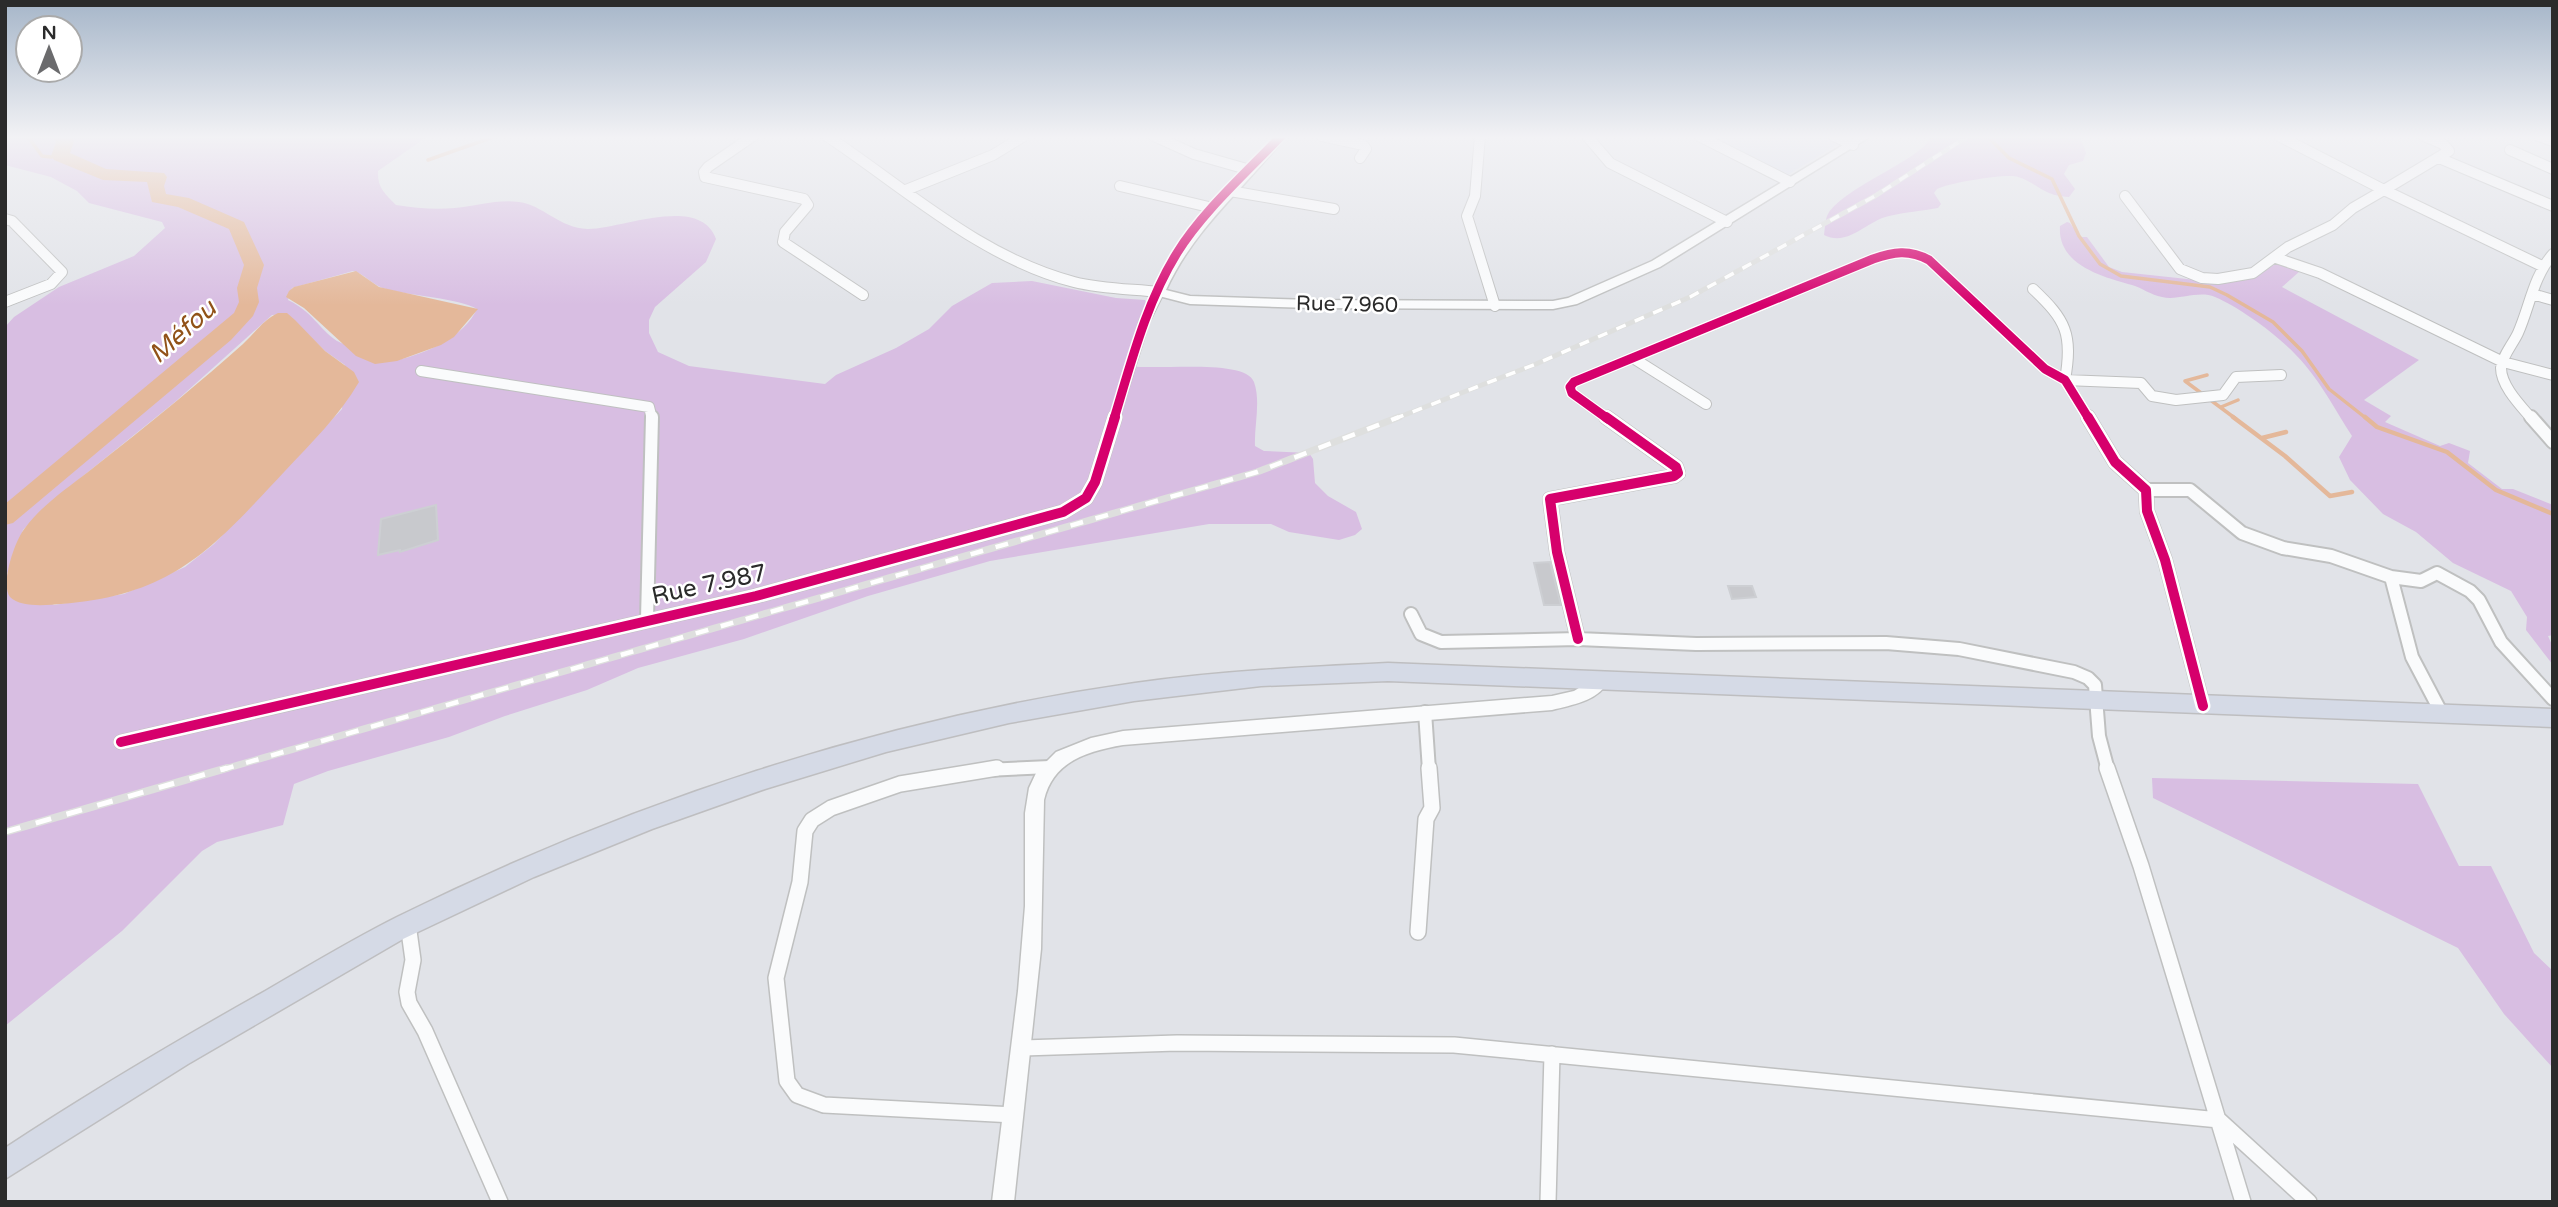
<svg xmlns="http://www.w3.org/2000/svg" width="2558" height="1207" viewBox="0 0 2558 1207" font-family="'Varela Round',sans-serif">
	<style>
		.education { fill: #d7dbea }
		.green { fill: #d8bee2; fill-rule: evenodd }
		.water { fill: #e4b89a }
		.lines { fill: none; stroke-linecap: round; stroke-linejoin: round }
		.stream-far1 { stroke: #e4b89a; stroke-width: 3.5 }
		.stream { stroke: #e4b89a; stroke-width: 4.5 }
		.river { fill: #e4b89a; fill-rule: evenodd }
		.building { fill: #c8c9cd; stroke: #cdcfd3; stroke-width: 2 }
		.minor-far2-casing { stroke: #bfc0c0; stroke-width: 12 }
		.minor-far1-casing { stroke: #bfc0c0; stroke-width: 16 }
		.minor-casing { stroke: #bfc0c0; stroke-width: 18 }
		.tertiary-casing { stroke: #bfc0c0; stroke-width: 3 }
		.trunk-casing { stroke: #bebec0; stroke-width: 3 }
		.minor-far2 { stroke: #fafbfc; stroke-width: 10 }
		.minor-far1 { stroke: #fafbfc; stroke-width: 12 }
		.minor { stroke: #fafbfc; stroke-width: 15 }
		.tertiary { fill: #fafbfc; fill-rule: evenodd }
		.trunk { fill: #d5dae6; fill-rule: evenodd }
		.rail-far2-casing { stroke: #dedfde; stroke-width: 5 }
		.rail-far1-casing { stroke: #dedfde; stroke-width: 7 }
		.rail-casing { stroke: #dedfde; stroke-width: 8 }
		.rail-far2 { stroke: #fff; stroke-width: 3.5; stroke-dasharray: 10; stroke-linecap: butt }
		.rail-far1 { stroke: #fff; stroke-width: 4.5; stroke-dasharray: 13; stroke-linecap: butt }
		.rail { stroke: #fff; stroke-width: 5; stroke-dasharray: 16; stroke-linecap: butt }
		.cycleway-far1-casing { stroke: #fff; stroke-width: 12 }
		.cycleway-casing { stroke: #fff; stroke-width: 15 }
		.cycleway-far1 { stroke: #d6006c; stroke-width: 9 }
		.cycleway { stroke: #d6006c; stroke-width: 10 }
		.labels { text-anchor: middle; stroke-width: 5; stroke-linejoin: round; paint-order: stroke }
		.far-street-label { font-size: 21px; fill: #2b2b2b; stroke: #fff }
		.street-label { font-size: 24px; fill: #2b2b2b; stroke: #fff }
		.water-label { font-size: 26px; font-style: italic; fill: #915218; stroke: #fff }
	</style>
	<rect width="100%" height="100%" fill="#e1e3e8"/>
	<path class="education" d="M1707 136H1829L1841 142 1786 176Z"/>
	<path class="green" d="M5 136H428L378 171C377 187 385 194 396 205 416 208 435 210 455 208 476 206 498 199 519 202 543 205 559 228 588 229 622 229 700 194 716 239L706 262 655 307 649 320V333L658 352 689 366 825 384 836 375 896 348 929 329 952 306 992 283 1032 281 1116 298 1145 300 1147 306 1125 365C1149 372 1245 357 1254 382 1261 402 1254 426 1255 446L1264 451 1309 453 1313 459 1315 483 1328 496 1356 512 1362 529 1355 535 1339 540 1289 532 1271 524H1209L990 561 868 596 744 639 638 668 587 690 505 716 449 737 328 771 294 784 283 825 217 842 202 851 122 931 5 1026V327L14 317 59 287 134 256 165 228 162 222 89 203 77 191 51 177 5 165ZM353 271C364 273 373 286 386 289 410 296 459 298 477 309 464 337 427 353 398 360 392 361 344 345 337 341 318 328 313 312 288 300L292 288ZM287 314 325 351 345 365 342 409 214 544 185 567 124 594 54 605 7 574 23 530 47 505 175 402 272 315Z
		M1931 136H2080L2086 153 2083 161 2069 165 2064 174 2075 189 2069 197C2042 196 2038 183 2018 177 2007 173 1949 183 1937 189L1934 193 1941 204 1938 208C1922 211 1905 212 1889 216 1866 221 1849 247 1824 235 1825 229 1825 219 1828 214 1845 186 1927 157 1931 136Z
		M2067 222 2070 223 2080 237H2087L2109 267 2122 272 2224 283 2252 278 2279 262 2300 271 2282 287 2419 360 2364 400 2391 416 2385 422 2440 446 2449 443 2470 451 2468 463 2502 489H2513L2553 505V635L2548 636 2553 647V665L2526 630 2527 617 2511 591 2453 563 2416 532 2383 514 2350 480 2339 457 2352 436C2337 413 2323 386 2305 365 2286 341 2243 309 2215 297 2198 290 2178 301 2162 297 2151 295 2142 288 2132 285 2103 277 2057 265 2060 226Z
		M2152 778 2418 784 2459 866H2491L2534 953 2553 971V1068L2504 1014 2458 948 2153 798Z"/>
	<path class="water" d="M356 271 379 287 478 309 454 337 441 345 397 361 375 364 356 356 304 308 286 297 289 291 294 287Z
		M278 313H287L295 320 325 351 354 372 359 382C339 416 312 442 285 471 212 549 174 595 61 604 47 605 21 608 10 597 0 584 15 540 25 528 41 506 66 489 88 472 118 448 149 424 179 399 200 381 222 363 243 344 254 334 264 319 278 313Z"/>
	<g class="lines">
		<path class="stream-far1" d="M1987 136 2009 158 2052 179 2079 236 2100 264 2121 276 2210 287 2227 295 2273 322 2302 351 2329 389 2367 419
			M29 138 42 156 51 157
			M428 160 496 136
			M2207 375 2185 381 2236 419
			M2221 407 2238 400"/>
		<path class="stream" d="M2233 417 2285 456 2330 496 2352 492
			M2365 417 2377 427 2447 452 2496 490 2553 514
			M2262 438 2286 432"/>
		<path class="river" d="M52 136H70L74 141 70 153 106 169 164 173 167 177 164 186 166 194 189 198 244 222 264 265 257 288 259 302 253 316 231 340 13 523 5 525V504L234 313 239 302 237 288 244 265 229 229 178 207 152 202 147 182 103 180 54 160 51 156 56 142Z"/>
	</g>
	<path class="building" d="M436 505 438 540 400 552V550L378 555 381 519Z
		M1550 562 1561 605H1544L1534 563Z
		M1728 586H1752L1756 597 1732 599Z"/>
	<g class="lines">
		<g class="minor-far2-casing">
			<path id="minor-far2" d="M753 136 708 167 704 172 705 177 804 199 808 205 785 232 783 242 863 295
				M827 136C905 188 981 258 1074 282 1101 289 1131 289 1159 292L1144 322 1114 419
				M1154 136 1194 154 1250 170
				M1322 136 1363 145 1366 149 1360 158
				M1480 136 1475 196 1467 216 1495 306
				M1587 136 1610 163 1727 222
				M1699 136 1790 182
				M1834 136 1853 145
				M2279 136 2384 190
				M2424 136 2443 144 2449 151 2384 190 2542 266
				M2539 136 2553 141
				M2510 150 2553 169
				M2439 158 2553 206
				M1120 186 1213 208
				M906 190 993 155 1024 136
				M1230 191 1334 209
				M2125 196 2180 269 2202 278 2218 279 2253 273 2288 247 2333 225 2353 208 2384 190
				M5 219 12 221 62 272 51 284 5 302
				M2276 258 2320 273 2503 362 2553 375
				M2033 289C2066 320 2073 334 2065 380L2141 383 2152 396 2176 400 2223 395 2236 377 2281 375
				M2532 294 2553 300
				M1633 358 1706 404
				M421 371 649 407 652 419
				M1608 419 1572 393 1570 387 1574 382 1873 259C1893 252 1909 249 1929 260L2045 369 2065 380 2089 419
				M2532 419C2521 406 2501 386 2501 368 2502 356 2513 344 2518 333 2530 306 2533 277 2553 254"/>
		</g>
		<g class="minor-far1-casing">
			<path id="minor-far1" d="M2088 417 2115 462 2146 490 2147 511 2165 560 2203 706
				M2531 417 2553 442
				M2146 490H2190L2242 533 2283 548 2331 556 2391 577 2412 657 2442 714
				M2391 577 2421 581 2437 573 2470 591 2479 600 2501 642 2553 699
				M1411 614 1421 634 1441 642 1578 639 1696 644 1886 643 1959 649 2074 672 2088 678 2095 685 2099 736 2108 770
				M647 619 652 417
				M1578 639 1557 552 1550 499 1674 476 1678 473 1676 467 1606 417
				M1425 712 1429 770
				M121 742 756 596 1063 512 1086 498 1095 482 1115 417
				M986 770 1050 767"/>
		</g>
		<g class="minor-casing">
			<path id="minor" d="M997 768 900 784 831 808 812 820 805 831 800 882 776 978 787 1081 797 1095 824 1105 1014 1115
				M2107 768 2141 866 2243 1202
				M408 924 413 960 407 992 409 1003 425 1031 500 1202
				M1418 932 1426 819 1432 808 1429 768
				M1023 1048 1177 1043 1454 1045 2219 1120 2309 1202
				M1548 1202 1552 1054"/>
		</g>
		<g class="tertiary-casing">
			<path id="tertiary" d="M1275 136H1286C1245 188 1194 228 1166 290L1190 296 1311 300 1553 301 1568 298 1652 261 1858 136H1871L1660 267 1577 304 1553 309 1311 308 1190 304 1155 295 1153 292C1181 230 1229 186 1275 136Z
				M1600 675 1606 677 1608 682C1597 701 1572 705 1552 710L1123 745C1088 751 1053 761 1044 800L1041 949 1014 1202H992L1018 991 1025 906V813L1029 788 1037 771 1056 752 1091 738 1123 731 1552 696 1574 691Z"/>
		</g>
		<g class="trunk-casing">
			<path id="trunk" d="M1388 663 2553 709V727L1388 681 1261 686 1134 701 1009 723 886 752 765 789 652 829 534 877 403 939 188 1064 5 1179V1148C90 1092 178 1040 267 990 310 965 353 939 397 917 628 803 880 719 1135 683 1219 671 1303 667 1388 663Z"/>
		</g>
		<use href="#minor-far2" class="minor-far2"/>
		<use href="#minor-far1" class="minor-far1"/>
		<use href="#minor" class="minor"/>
		<use href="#tertiary" class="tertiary"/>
		<use href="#trunk" class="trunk"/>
		<g class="rail-far2-casing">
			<path id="rail-far2" d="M1394 419 1536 364 1690 297 1875 196 1968 136"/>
		</g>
		<g class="rail-far1-casing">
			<path id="rail-far1" d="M221 770 1257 472 1399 417"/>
		</g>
		<g class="rail-casing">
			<path id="rail" d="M5 832 227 768"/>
		</g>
		<use href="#rail-far2" class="rail-far2"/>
		<use href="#rail-far1" class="rail-far1"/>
		<use href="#rail" class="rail"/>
		<g class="cycleway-far1-casing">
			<path id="cycleway-far1" d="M1114 419C1131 363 1146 303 1177 253 1202 212 1248 171 1281 136
				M1608 419 1572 393 1570 387 1574 382 1873 259C1893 252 1909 249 1929 260L2045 369 2065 380 2089 419"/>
		</g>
		<g class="cycleway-casing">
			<path id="cycleway" d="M2088 417 2115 462 2146 490 2147 511 2165 560 2203 706
				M1578 639 1557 552 1550 499 1674 476 1678 473 1676 467 1606 417
				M121 742 756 596 1063 512 1086 498 1095 482 1115 417"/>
		</g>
		<use href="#cycleway-far1" class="cycleway-far1"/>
		<use href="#cycleway" class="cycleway"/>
	</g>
	<linearGradient id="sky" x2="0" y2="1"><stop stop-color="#a6b6c9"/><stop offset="0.45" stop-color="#f2f2f5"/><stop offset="1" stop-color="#f2f2f5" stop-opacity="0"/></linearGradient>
	<rect width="2558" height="305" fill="url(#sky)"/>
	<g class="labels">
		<g class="far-street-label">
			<text transform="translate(1347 304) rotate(1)" y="7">Rue 7.960</text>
		</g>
		<g class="street-label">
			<text transform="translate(709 584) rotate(-12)" y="8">Rue 7.987</text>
		</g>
		<g class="water-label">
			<text transform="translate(182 331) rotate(-42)" y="9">Méfou</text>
		</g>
	</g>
	<rect width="2558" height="1207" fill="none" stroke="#2b2b2b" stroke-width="14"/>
	<g transform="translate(49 49)"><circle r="33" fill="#ffffff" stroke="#aaaaaa" stroke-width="2"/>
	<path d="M0-5L12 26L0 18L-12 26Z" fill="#6b6b6d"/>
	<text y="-10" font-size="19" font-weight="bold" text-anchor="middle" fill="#2b2b2b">N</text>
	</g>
</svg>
